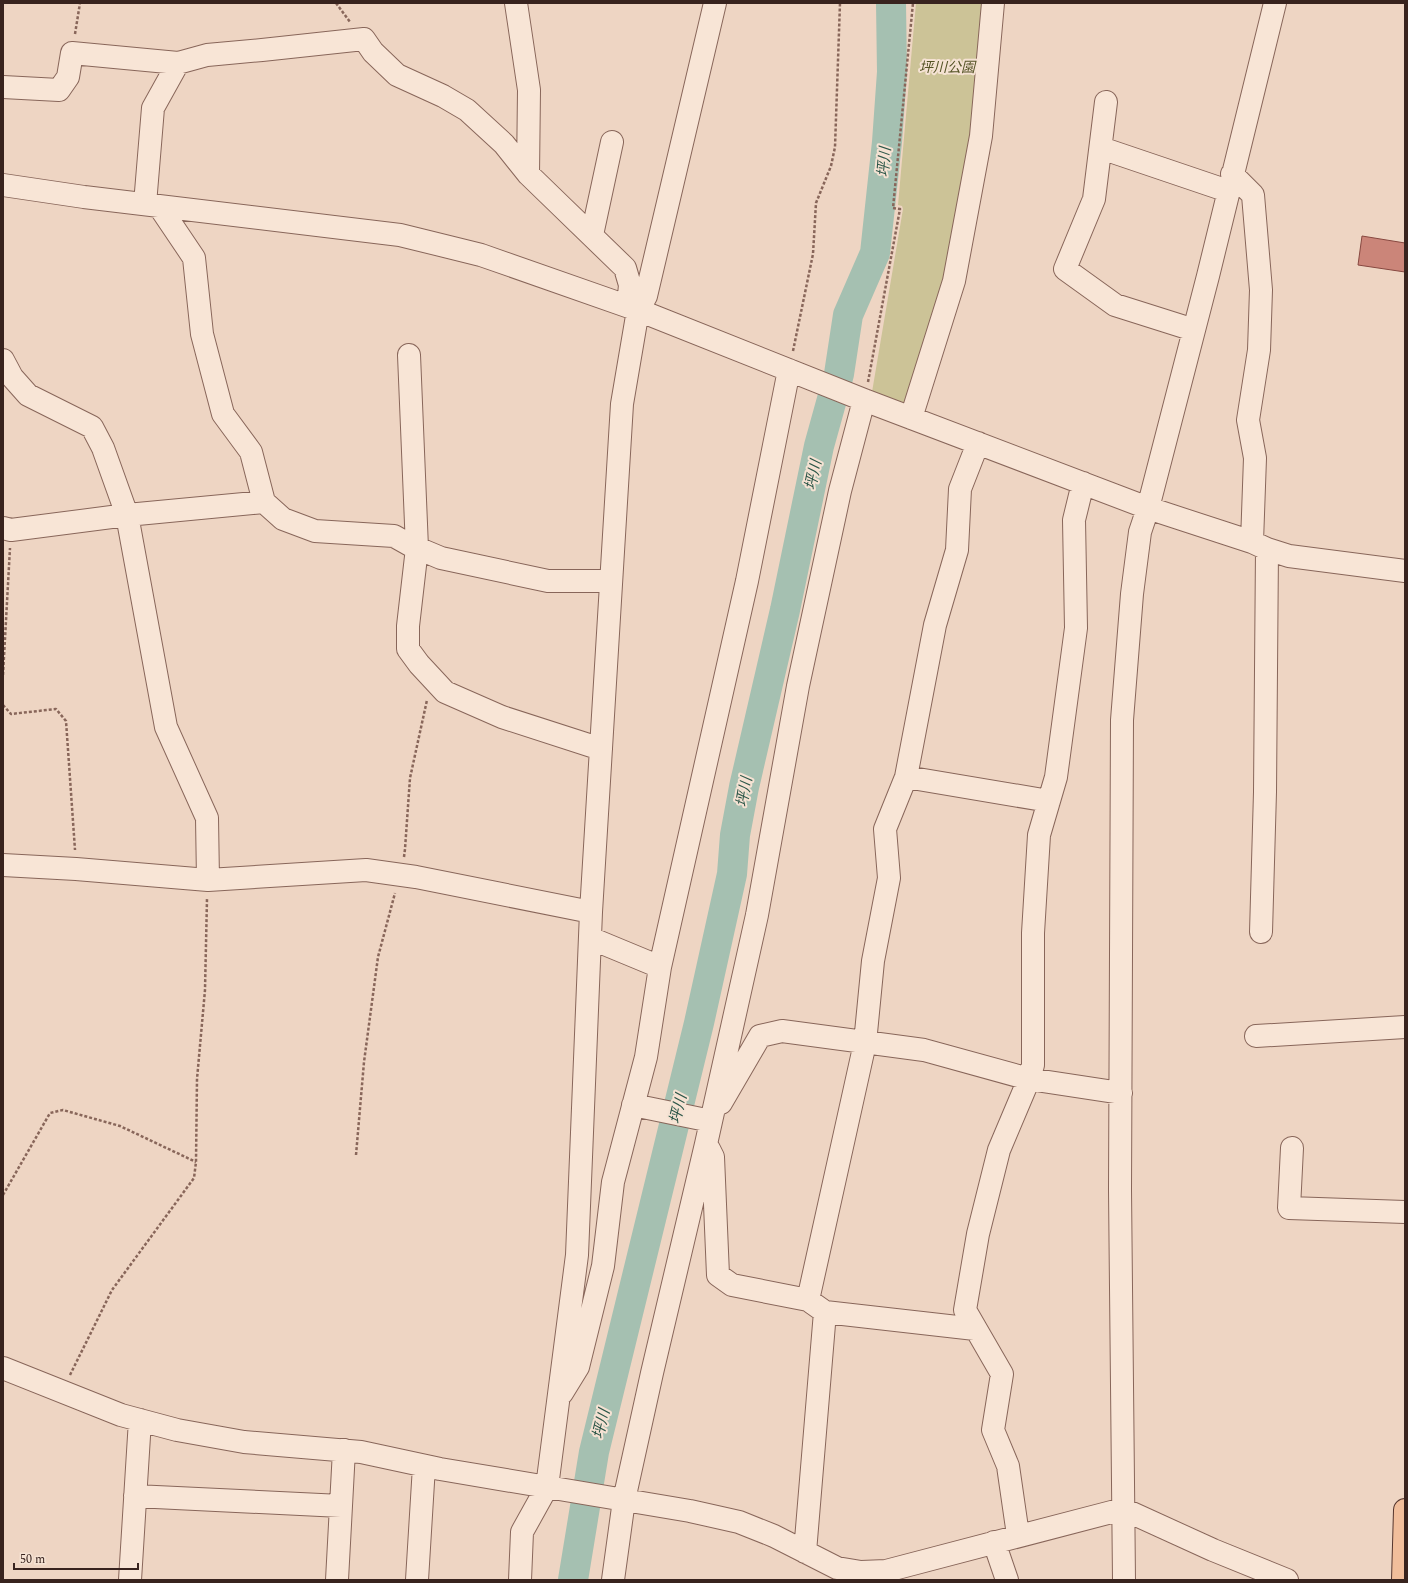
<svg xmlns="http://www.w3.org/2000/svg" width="1408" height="1583" viewBox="0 0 1408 1583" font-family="Spectral,'Noto Sans JP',serif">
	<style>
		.green { fill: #ccc397 }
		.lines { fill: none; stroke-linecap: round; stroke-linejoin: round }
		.river { stroke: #a5c0b1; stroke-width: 30 }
		.building { fill: #cb8579; stroke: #874840 }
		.minor-casing { stroke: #88665a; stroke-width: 24 }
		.major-casing { stroke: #55362e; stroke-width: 24 }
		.path { stroke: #88665a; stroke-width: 2.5; stroke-dasharray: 3 2; stroke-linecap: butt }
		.minor { stroke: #f8e5d6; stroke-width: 22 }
		.major { stroke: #f1be9b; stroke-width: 22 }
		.labels { text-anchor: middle; stroke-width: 4; stroke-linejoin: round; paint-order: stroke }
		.park-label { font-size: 14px; font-style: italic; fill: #545325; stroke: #f5e2d3 }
		.water-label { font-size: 15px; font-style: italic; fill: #2d5749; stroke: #f5e2d3 }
	</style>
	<rect width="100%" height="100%" fill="#eed5c3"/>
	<path class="green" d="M916 3H989L967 195 911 407 872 392 903 209 902 206 898 205Z"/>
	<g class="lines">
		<path class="river" d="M573 1580 594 1452 699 1023 732 874 735 835 744 787 785 610 819 446 839 374 848 315 875 253 887 142 892 72 891 3"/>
	</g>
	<path class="building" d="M1362 236 1405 243V272L1358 265Z"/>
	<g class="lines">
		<g class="minor-casing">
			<path id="minor" d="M516 3 529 90 528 174
				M3 87 59 90 68 77 72 53 178 63 207 55 262 50 364 39 373 52 397 75 443 96 467 110 504 144 528 174 625 268 630 285 628 306
				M1106 102 1094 199 1065 269 1115 305 1194 330
				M1101 148 1228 191
				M1232 174 1253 195 1261 290 1259 350 1248 420 1255 458 1252 542
				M3 185 84 197 400 235 481 255 638 310 864 400 1148 508 1252 542 1267 549 1289 556 1405 571
				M145 204 153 108 178 63
				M159 206 194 258 202 334 223 414 251 452 264 502
				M592 235 612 142
				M409 355 417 548 408 626V649L419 664 445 692 502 717 601 749
				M3 360 12 377 28 395 92 427 103 448 127 515 166 727 207 818 208 880
				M911 418 954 281 981 136 993 3
				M3 528 11 530 127 515 264 502 283 519 315 531 394 536 410 545 441 558 548 581H611
				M906 777 1049 801
				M3 865 76 869 208 880 366 870 416 877 591 912
				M1261 932 1265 792 1267 549
				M590 938 660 967
				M1256 1036 1405 1027
				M721 1103 760 1036 782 1031 924 1050 1029 1079 1121 1093
				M633 1105 711 1121
				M1292 1148 1289 1208 1405 1212
				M709 1149 713 1157 718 1275 732 1285 808 1300 825 1312 975 1329
				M808 1300 865 1043 873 961 889 878 885 829 906 777 935 625 957 550 960 489 978 443
				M3 1368 121 1415 177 1430 244 1442 361 1452 440 1469 690 1511 739 1522 774 1536 837 1568 861 1572 886 1571 1123 1509 1213 1550 1287 1580
				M562 1393 578 1367 603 1266 613 1182 646 1057 660 967 747 581 789 370
				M135 1496 341 1506
				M1018 1535 1008 1466 993 1430 1002 1374 965 1310 978 1234 999 1150 1029 1079 1033 1065V933L1039 835 1056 777 1076 628 1074 520 1083 483
				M994 1542 1007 1580
				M805 1552 825 1312
				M130 1580 140 1420
				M337 1580 344 1450
				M417 1580 424 1466
				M520 1580 522 1532 547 1487 577 1255 591 912 622 404 638 310 646 296 715 3
				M613 1580 624 1500 652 1373 706 1144 757 915 798 686 840 491 864 400
				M1124 1580 1120 1190 1122 720 1132 594 1140 532 1148 508 1208 276 1275 3"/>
		</g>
		<g class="major-casing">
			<path id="major" d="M1403 1580 1405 1510"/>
		</g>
		<path class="path" d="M336 3 350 22
			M75 34 80 3
			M793 351 813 254 816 203 831 166 835 147 840 3
			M868 382 900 209 893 208 913 3
			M3 675 10 548
			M3 705 11 714 56 709 66 721 75 850
			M404 857 405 849 410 778 427 700
			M356 1155 364 1062 378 957 395 893
			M3 1195 50 1113 63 1110 120 1126 196 1162
			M70 1375 112 1290 194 1178 196 1162 197 1079 205 990 207 899"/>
		<use href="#minor" class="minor"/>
		<use href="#major" class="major"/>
	</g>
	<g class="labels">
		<g class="park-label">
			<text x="947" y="72">坪川公園</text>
		</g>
		<g class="water-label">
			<text transform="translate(884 162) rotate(-85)" y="5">坪川</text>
			<text transform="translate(813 475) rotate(-78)" y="5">坪川</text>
			<text transform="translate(744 792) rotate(-80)" y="5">坪川</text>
			<text transform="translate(678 1109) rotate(-76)" y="5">坪川</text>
			<text transform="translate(601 1424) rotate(-76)" y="5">坪川</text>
		</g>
	</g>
	<rect width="1408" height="1583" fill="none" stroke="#38231e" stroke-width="8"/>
	<path d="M14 1563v6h124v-6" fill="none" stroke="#38231e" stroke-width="2"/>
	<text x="20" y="1563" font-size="12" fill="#38231e" stroke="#f5e2d3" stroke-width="3" paint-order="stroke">50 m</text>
</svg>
